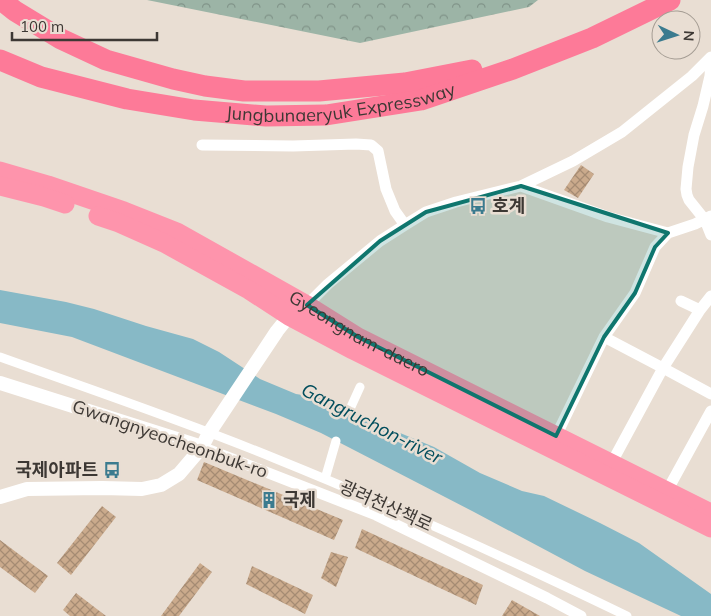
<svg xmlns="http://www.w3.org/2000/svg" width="711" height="616" viewBox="0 0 711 616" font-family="Mulish,'Noto Sans KR',sans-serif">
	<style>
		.forest { fill: url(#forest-crowns) }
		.water { fill: #87b9c6 }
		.building { fill: url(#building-cross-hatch) }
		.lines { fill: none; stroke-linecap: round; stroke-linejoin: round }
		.pedestrian { stroke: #fff; stroke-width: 9 }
		.minor { stroke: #fff; stroke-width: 11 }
		.tertiary { stroke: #fff; stroke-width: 14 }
		.trunk { stroke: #fe94ac; stroke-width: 19 }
		.motorway { stroke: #fd7a98; stroke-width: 21 }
		.marked { fill: #0f766e; fill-opacity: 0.2; stroke: #0f766e; stroke-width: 4; stroke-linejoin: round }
		.labels { text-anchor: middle; stroke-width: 5; stroke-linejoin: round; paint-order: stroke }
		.street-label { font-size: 18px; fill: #3d3834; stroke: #e9ded3 }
		.poi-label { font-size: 18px; font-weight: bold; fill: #3d3834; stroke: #e9ded3; text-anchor: start }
		.water-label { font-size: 19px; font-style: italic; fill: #014d5c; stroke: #e9ded3 }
	</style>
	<defs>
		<pattern id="forest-crowns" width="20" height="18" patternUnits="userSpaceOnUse" patternTransform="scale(1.25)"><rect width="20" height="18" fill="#9cb4a6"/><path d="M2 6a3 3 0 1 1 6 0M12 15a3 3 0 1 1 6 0" fill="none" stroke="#809388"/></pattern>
		<pattern id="building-cross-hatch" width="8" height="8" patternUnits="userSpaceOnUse" patternTransform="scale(1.25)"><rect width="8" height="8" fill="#caaa8c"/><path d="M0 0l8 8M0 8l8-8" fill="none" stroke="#a58b73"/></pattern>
	</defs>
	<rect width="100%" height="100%" fill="#e9ded3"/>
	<path class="forest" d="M147 0H538L529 7 360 43Z"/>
	<path class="water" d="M0 290 66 302 94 309 146 326 193 339 219 352 260 379 296 394 321 398 343 406 388 428 434 447 480 473 522 491 544 496 600 523 639 543 711 594V616H681L585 571 474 512 321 433 276 414 72 337 0 323Z"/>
	<path class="building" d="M581 165 594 174 578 198 564 190Z
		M204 462 343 520 334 540 197 480Z
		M102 506 116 517 71 575 57 563Z
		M362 529 483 585 476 605 355 548Z
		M0 540 48 576 35 593 0 567Z
		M331 552 348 557 336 587 321 578Z
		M200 563 212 572 179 616H161Z
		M252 566 313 595 305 614 246 584Z
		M76 593 106 616H70L63 610Z
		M512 600 540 616H502Z"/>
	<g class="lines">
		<path class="pedestrian" d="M0 357C92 390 184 421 274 458 393 506 511 560 627 616
			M350 409 360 387
			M325 479 336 441"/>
		<path class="minor" d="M711 60 710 76 703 106 694 135 688 167 686 189 687 195 689 200 705 220 711 235
			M202 145 293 146 356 144 371 145 378 151 386 189 395 211 405 225
			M521 186 608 217 668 233
			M307 305 328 284 380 241 405 225 426 212 456 202 521 186 573 161 622 132 692 76 711 57
			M700 310 711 296
			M604 337 663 368 700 310 681 301
			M556 436 604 337 635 293 655 247 668 233 695 224 711 216
			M202 447 376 515 547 598 581 616
			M611 464 663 368 711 394
			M667 491 711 411"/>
		<path class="tertiary" d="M0 383 202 447
			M0 497 27 489 102 488 142 489 161 485 179 474 202 447 209 433 277 331 289 316 295 311"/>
		<g class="trunk">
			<path id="s1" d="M0 171 48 185 124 211 177 232 307 305 358 337 711 513"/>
			<path d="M0 186 44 197 65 204"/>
			<path d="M98 216 119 223 164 243 249 290 289 316 353 350 711 528"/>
		</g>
		<g class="motorway">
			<path d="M1 0 15 11 61 39 106 60 173 79 205 86 244 91H319L405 83 472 70"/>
			<path id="s2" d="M0 60 41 77 127 99 194 110 266 116 326 115 421 100 513 69 592 38 670 0"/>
		</g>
	</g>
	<path class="marked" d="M521 186 668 233 655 247 635 293 604 337 556 436 358 337 307 305 380 241 426 212Z"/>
	<defs>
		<g id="bus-bare" transform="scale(1.35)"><path d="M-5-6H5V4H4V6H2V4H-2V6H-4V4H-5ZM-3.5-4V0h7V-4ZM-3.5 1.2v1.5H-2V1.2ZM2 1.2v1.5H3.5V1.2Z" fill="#3b7b8f" stroke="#e9ded3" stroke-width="2.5" paint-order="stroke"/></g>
		<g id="building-bare" transform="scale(1.35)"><path d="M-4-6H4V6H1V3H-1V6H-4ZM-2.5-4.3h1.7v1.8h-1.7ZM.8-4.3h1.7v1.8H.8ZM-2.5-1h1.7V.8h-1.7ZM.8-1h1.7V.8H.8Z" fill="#3b7b8f" stroke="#e9ded3" stroke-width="2.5" paint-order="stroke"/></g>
	</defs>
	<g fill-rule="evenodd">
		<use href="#bus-bare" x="478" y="206"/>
		<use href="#bus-bare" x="112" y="470"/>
		<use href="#building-bare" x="269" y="500"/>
	</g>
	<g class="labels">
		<g class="street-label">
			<text dy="6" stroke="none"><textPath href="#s2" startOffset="349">Jungbunaeryuk Expressway</textPath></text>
			<text dy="6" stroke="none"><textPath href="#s1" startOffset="396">Gyeongnam-daero</textPath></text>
			<text transform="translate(170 439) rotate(19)" y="6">Gwangnyeocheonbuk-ro</text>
			<text transform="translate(386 506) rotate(24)" y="6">광려천산책로</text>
		</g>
		<g class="poi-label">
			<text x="492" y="212">호계</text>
			<text x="98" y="476" text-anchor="end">국제아파트</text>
			<text x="283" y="506">국제</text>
		</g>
		<g class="water-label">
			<text transform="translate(372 423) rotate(27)" y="7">Gangruchon-river</text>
		</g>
	</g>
	<g transform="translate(676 35) rotate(94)"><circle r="24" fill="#e9ded3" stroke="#a49c93"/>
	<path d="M0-4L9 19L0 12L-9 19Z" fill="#3b7b8f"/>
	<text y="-8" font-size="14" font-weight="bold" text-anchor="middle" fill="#3d3834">N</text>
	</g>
	<path d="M12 32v8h145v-8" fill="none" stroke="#3d3834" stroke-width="2.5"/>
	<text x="20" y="32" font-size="15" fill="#3d3834" stroke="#e9ded3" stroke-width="4" paint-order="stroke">100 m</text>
</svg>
